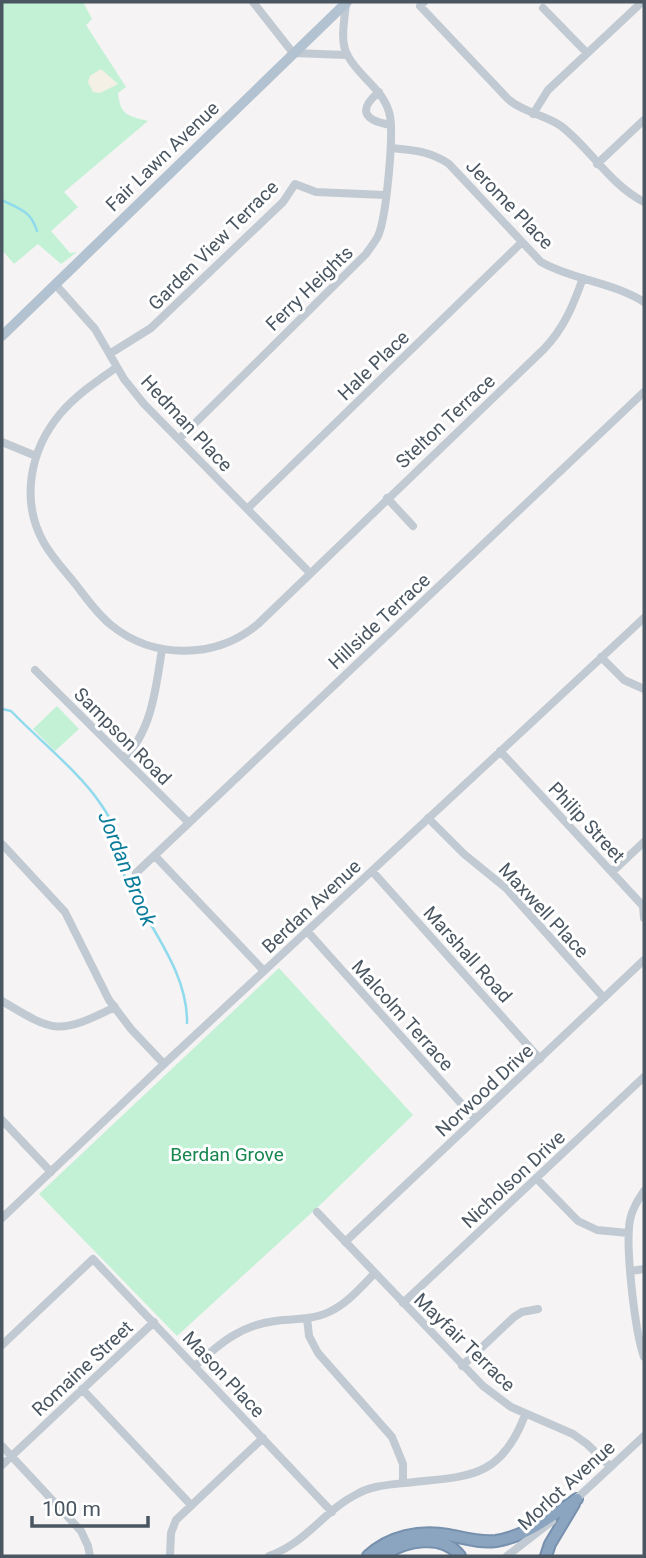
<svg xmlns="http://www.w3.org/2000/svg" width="646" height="1558" viewBox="0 0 646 1558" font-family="Roboto,sans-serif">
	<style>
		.green { fill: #c3f1d5 }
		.sand { fill: #f5f0e5 }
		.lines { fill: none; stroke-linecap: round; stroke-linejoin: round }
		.stream { stroke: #90daee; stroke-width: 2.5 }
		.highway-casing { stroke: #7690ad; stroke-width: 14 }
		.minor { stroke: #c1cad2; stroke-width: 8 }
		.major { stroke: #b3c2d1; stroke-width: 10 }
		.highway { stroke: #8ba5c1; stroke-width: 10 }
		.labels { text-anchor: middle; stroke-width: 6; stroke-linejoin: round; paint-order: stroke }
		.street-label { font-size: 19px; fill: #4a5661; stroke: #fff }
		.park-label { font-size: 19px; fill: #17864f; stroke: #fff }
		.water-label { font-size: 21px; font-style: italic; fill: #0c7c9b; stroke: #fff }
	</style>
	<rect width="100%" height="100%" fill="#f5f3f3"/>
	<path class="green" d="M2 2H83L92 19 86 25 126 87 118 93C120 115 128 116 148 121L64 192 78 207 51 231 70 253 77 252 61 264 38 244 14 264 2 250Z
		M57 706 79 729 55 751 33 729Z
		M279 968 413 1115 320 1205 177 1336 39 1194Z"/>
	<path class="sand" d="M101 69 118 84 100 93 93 92 88 82 90 76Z"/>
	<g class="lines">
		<path class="stream" d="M2 200C20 209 31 211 37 231
			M2 709 11 711C37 738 79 772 100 803 105 810 113 822 114 831 116 846 117 858 123 872 143 921 188 968 187 1023"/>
		<g class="highway-casing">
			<path id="highway" d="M368 1556C390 1536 420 1530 448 1535 464 1538 480 1543 496 1541 527 1536 552 1516 577 1499
				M382 1556C404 1541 442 1532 460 1556
				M546 1556 550 1544 574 1504"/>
		</g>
		<path class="minor" d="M253 2 293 53 347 55
			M424 2 420 6 508 99C524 113 544 114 561 126 591 149 609 184 644 202
			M543 8 587 53
			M379 92C356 111 366 121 391 125
			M533 114 548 90 642 2
			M391 148C413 150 430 151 449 164L541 262C573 280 612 282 644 302
			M597 164 644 120
			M55 284 95 329 124 379 144 404 309 572
			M111 353 151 328 283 202 295 184 316 192 385 195
			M117 367C97 381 76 395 60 414 30 450 20 501 44 543 52 557 63 569 73 581 85 596 96 613 111 625 154 660 216 659 258 624L544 349C564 328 573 306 583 278
			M179 439 366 254C370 248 375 242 378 236 386 219 395 130 389 112 382 88 359 77 348 56 339 42 345 18 346 3
			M2 442 36 456
			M387 498 413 526
			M247 509 521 243
			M601 657 624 680 644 689
			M35 670 189 823
			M500 751 643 906 644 918
			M124 758C152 731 156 687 162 649
			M428 818 464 854 507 889 604 998
			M2 844 65 912 109 1000 131 1029 164 1064
			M155 856 264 971
			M372 871 540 1059
			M612 872 644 842
			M136 873 644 392
			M307 931 475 1119
			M2 1001C55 1033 58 1035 115 1007
			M2 1120 51 1172
			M536 1178 578 1221 597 1230 628 1233
			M644 1191C638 1200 632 1209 630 1220 625 1246 635 1332 644 1357
			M317 1212 483 1386 511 1407 573 1434 587 1444 611 1467
			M2 1218 164 1064 644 618
			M345 1242 644 960
			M631 1271 644 1269
			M403 1303 644 1077
			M307 1318 309 1336 318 1353 392 1437 403 1464V1483
			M2 1345 93 1259 332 1512
			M195 1366C219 1344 241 1325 275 1321 292 1319 312 1320 329 1312 347 1304 361 1287 375 1273
			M462 1366 514 1317 522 1312 538 1309
			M82 1389 191 1505
			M2 1446 81 1531 88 1546 90 1556
			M2 1465 154 1322
			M574 1501 644 1436
			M170 1556 171 1533 176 1520 263 1438
			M269 1556C308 1542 323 1511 357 1494 371 1486 387 1485 404 1483 466 1476 500 1481 525 1415
			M507 1556 552 1521"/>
		<path class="major" d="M2 336 347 2"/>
		<use href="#highway" class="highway"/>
	</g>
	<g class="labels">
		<g class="street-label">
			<text transform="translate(162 156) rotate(-44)" y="7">Fair Lawn Avenue</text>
			<text transform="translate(510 204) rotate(46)" y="7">Jerome Place</text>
			<text transform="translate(213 245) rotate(-45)" y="7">Garden View Terrace</text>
			<text transform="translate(309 288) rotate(-44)" y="7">Ferry Heights</text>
			<text transform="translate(373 365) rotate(-44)" y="7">Hale Place</text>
			<text transform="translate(445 421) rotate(-43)" y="7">Stelton Terrace</text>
			<text transform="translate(187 423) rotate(47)" y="7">Hedman Place</text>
			<text transform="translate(379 621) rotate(-43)" y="7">Hillside Terrace</text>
			<text transform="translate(123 736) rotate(45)" y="7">Sampson Road</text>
			<text transform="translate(587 822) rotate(47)" y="7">Philip Street</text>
			<text transform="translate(311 906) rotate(-43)" y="7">Berdan Avenue</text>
			<text transform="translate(544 910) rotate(47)" y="7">Maxwell Place</text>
			<text transform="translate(468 954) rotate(48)" y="7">Marshall Road</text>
			<text transform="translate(403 1015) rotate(48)" y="7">Malcolm Terrace</text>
			<text transform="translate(484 1090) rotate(-43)" y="7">Norwood Drive</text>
			<text transform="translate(513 1179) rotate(-43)" y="7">Nicholson Drive</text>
			<text transform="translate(465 1342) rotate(44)" y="7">Mayfair Terrace</text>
			<text transform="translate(82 1368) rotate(-43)" y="7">Romaine Street</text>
			<text transform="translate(224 1374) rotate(47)" y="7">Mason Place</text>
			<text transform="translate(566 1485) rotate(-42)" y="7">Morlot Avenue</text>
		</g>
		<g class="park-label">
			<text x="227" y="1161">Berdan Grove</text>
		</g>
		<g class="water-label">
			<text transform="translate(127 869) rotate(68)" y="7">Jordan Brook</text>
		</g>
	</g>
	<rect width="646" height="1558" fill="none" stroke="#4a5661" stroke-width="7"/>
	<path d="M32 1516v10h116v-10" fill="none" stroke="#4a5661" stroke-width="3.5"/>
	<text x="42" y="1516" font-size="21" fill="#4a5661" stroke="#ffffff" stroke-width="5" paint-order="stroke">100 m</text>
</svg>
